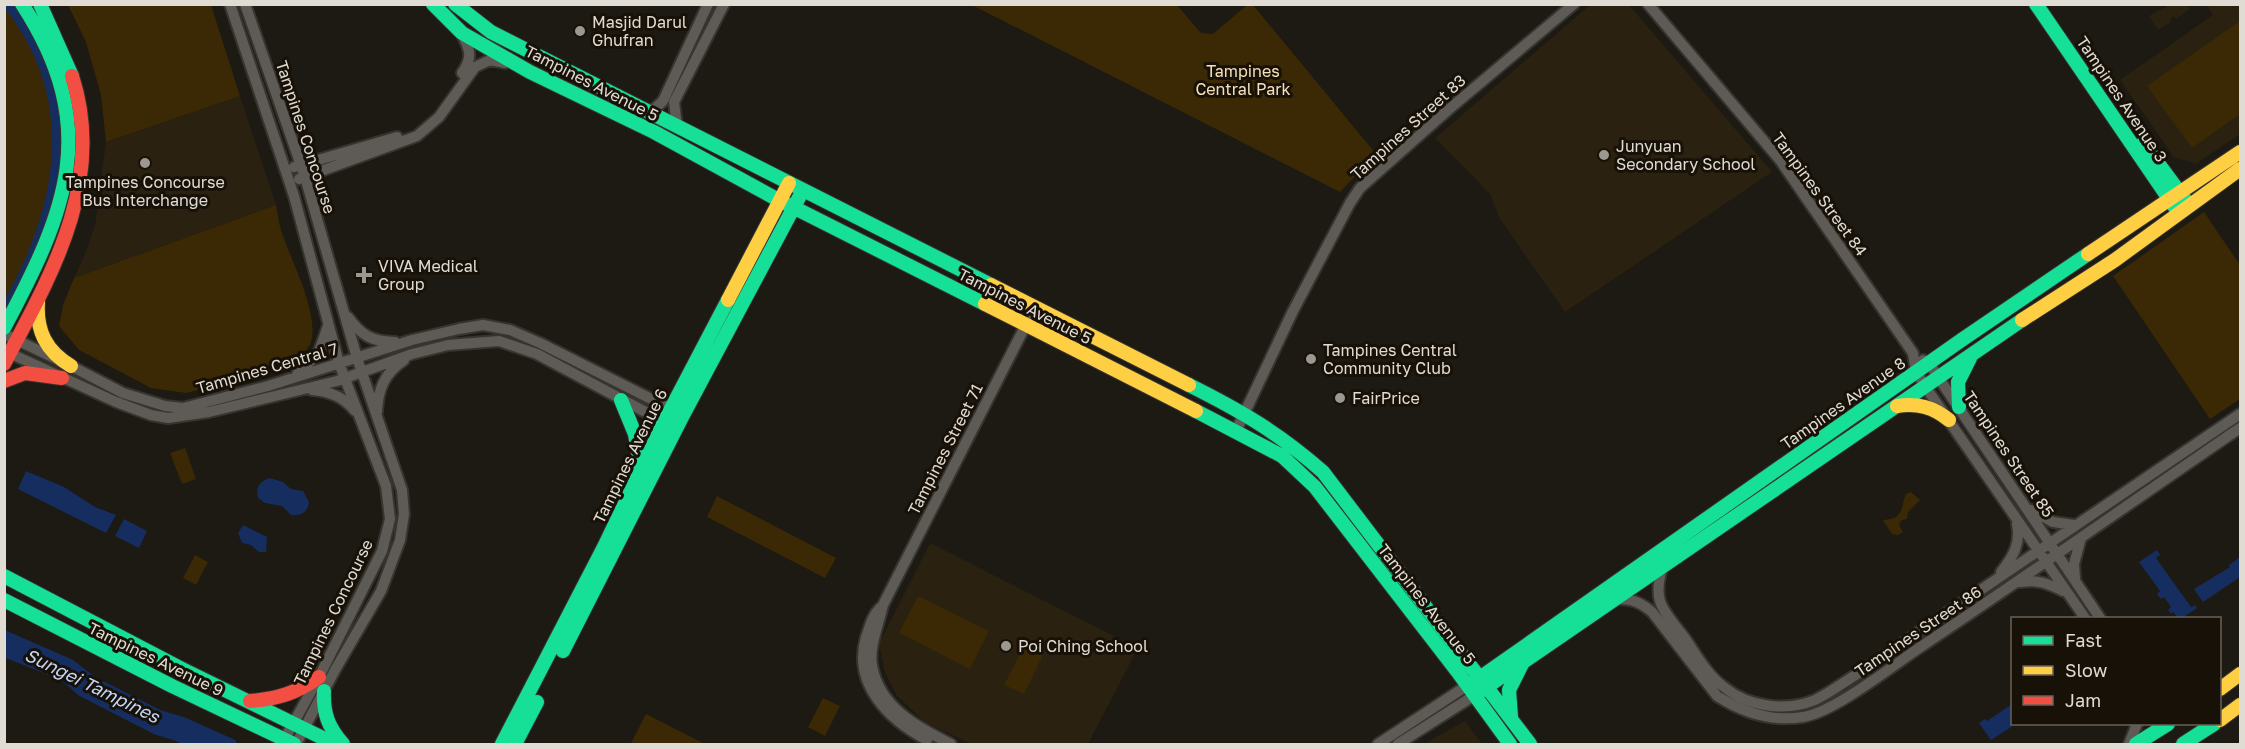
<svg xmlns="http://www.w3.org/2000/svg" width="2245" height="749" viewBox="0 0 2245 749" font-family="'Golos Text',sans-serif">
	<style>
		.built { fill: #2a2110 }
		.green { fill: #3a2904 }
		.water { fill: #152e5f }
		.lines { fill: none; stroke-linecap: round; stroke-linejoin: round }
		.canal { stroke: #152e5f; stroke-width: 10 }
		.river { stroke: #152e5f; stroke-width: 16 }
		.street-casing { stroke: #36342f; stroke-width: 14 }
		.fast-casing { stroke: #36342f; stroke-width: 16 }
		.slow-casing { stroke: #36342f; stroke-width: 16 }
		.jam-casing { stroke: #36342f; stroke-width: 16 }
		.street { stroke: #5e5a55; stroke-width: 10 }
		.fast { stroke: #16e098; stroke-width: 14 }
		.slow { stroke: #ffcf43; stroke-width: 14 }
		.jam { stroke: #f24e42; stroke-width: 14 }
		.poi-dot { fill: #9c9890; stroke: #181107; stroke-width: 2 }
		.labels { text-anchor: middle; stroke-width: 6; stroke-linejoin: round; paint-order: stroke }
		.poi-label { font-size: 16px; fill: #e0dcd4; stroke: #181107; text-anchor: start }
		.park-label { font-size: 16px; fill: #f6e0bc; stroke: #181107 }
		.street-label { font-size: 16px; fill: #e0dcd4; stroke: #181107 }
		.water-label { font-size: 18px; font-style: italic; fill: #c1d5f8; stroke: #181107 }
	</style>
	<rect width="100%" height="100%" fill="#1d1913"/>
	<path class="built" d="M1590 5H1629L1772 172 1565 312 1500 219 1490 194 1435 138Z
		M2165 5H2187L2190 9 2176 19 2174 16 2170 19 2171 22 2158 30 2149 16 2166 7Z
		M2206 5H2240V134L2196 164 2174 157 2120 80 2213 15Z
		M240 96 276 205 74 278 85 254 95 225 106 142Z
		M930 543 1138 648 1088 744H971L925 722 897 696 885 673 879 644Z
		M1465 721 1482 744H1424Z"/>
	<path class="green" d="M6 5C57 67 67 152 41 227 32 253 17 278 5 302Z
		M68 5H211L240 96 106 142 101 95 86 42Z
		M972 5H1177L1201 33 1213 34 1247 5H1253L1376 154 1340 192Z
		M2240 21V114L2192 148 2147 86Z
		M276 205C278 215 279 226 283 236 291 260 326 327 307 349 297 361 239 374 221 379L217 385 186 393 151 388 79 350 59 326 63 305 74 278Z
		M2204 212 2240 265V399L2210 419 2113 276Z
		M185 448 196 479 182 484 170 453Z
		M1911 492 1920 500 1908 512 1907 519 1902 520 1899 525 1903 532 1898 535 1892 534 1883 520C1905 519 1900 507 1906 494Z
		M717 496 836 558 825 578 707 517Z
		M195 555 208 562 196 585 183 578Z
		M918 596 989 631 970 669 899 633Z
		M1025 644 1044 653 1024 694 1004 685Z
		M823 698 840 706 825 736 808 727Z
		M646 714 705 744H635L631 743Z"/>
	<path class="water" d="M26 471 64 487 95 507 116 515 106 533 18 489Z
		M270 478 283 482 291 489 303 491 309 502C308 512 301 516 291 515L282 506 265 503 258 498C255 487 260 481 270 478Z
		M124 519 147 531 139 548 115 536Z
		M243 525 267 537 266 552H259L251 545 242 543 238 533Z
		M2157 550 2160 555 2156 558 2191 607 2195 605 2197 608 2182 618H2178L2173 612 2171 614 2168 610 2171 607 2164 597 2161 599 2157 594 2160 591 2139 562Z
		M2240 557V577L2203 602 2194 589 2230 567 2229 565Z
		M2012 704V724H2016L1991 740 1979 723 1985 719 1987 721Z"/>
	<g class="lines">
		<path class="canal" d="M4 311C62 212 85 101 8 4
			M4 635 70 664 92 681 159 715 183 722 232 744
			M4 652 63 675 81 691 157 730 177 736 194 744"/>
		<path class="river" d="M4 643C32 654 59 665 84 680 92 684 99 692 107 696 140 715 177 727 212 744"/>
		<g class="street-casing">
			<path id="street" d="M230 4 294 196 339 363 386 486 390 519 382 551 319 677 284 740
				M245 4 305 177 357 358 402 490 404 514 400 540 381 591 335 670 296 744
				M1648 4 1780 160 1913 353 1916 372 1929 392 2085 618
				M462 73C472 58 471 52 463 36
				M651 112 663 101 708 4
				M677 126 674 102 724 4
				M294 167 397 137
				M299 179 417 136 439 117 475 67 490 60 505 63
				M348 317C361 335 372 342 395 342
				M4 334 71 366 123 393 165 406 183 408 268 386 412 340 459 329 483 325 510 330 542 344 677 412
				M5 351 116 402 151 415 168 418 209 412 337 381 412 354 448 345 499 341 537 354 668 424
				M1923 360 1929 363 1938 377 2100 618
				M297 374 318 354 328 326
				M312 390C329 391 344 397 355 411
				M377 412C378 388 385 373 404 360
				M1236 431 1293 311 1350 203 1360 188 1448 110 1574 4
				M2031 510 2053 522 2074 525
				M1662 568C1652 604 1664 610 1684 637 1696 654 1707 675 1724 687 1748 707 1786 712 1815 700 1828 694 1841 684 1854 676L2240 414
				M2001 572C2013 557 2021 544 2017 524
				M2075 578 2074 564 2081 538
				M2021 582C2037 579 2049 584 2063 591
				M1617 599C1632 599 1640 602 1652 612L1717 696C1742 712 1772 722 1803 717 1834 712 1891 667 1919 648 2027 576 2133 501 2240 428
				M880 608C872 616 870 626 866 637 852 684 889 720 927 740
				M951 744C917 727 879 707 872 665 869 646 879 624 883 605L1035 307
				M1378 744 1468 685
				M1398 744 1475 695
				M2129 744 2137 724"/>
		</g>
		<g class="fast-casing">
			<path id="fast" d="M40 4 72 76
				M433 4 462 33 530 72 654 132 773 197 985 304
				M455 4 491 32 991 285
				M2036 4 2174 206
				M2143 143 2186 201
				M4 328C67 210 102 127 22 4
				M1189 385C1241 411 1279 433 1323 472L1530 744
				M621 400 635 434 641 470
				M1959 407 1958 382 1970 358
				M1196 411 1282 456 1315 487 1457 671 1510 744
				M4 576 182 669 335 744
				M4 600 172 686 294 744
				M563 651 683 415 803 190
				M1471 684 1963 339 2088 254
				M324 691C323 713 328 727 343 744
				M1478 693 2022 320
				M1511 717 1509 690 1522 664
				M502 744 604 547 664 422 728 300
				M515 744 537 702
				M2136 744 2168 724
				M2183 744 2214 724"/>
		</g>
		<g class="slow-casing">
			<path id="slow" d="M2088 254 2240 152
				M991 285 1189 385
				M728 300 789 183
				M38 302C36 331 46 351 71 366
				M985 304 1196 411
				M2022 320 2115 260 2240 169
				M1897 406C1918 403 1933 407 1949 420
				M2220 689 2240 674
				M2220 720 2240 705"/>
		</g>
		<g class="jam-casing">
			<path id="jam" d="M4 364C52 274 106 181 72 76
				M4 381 25 373 62 378
				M250 701C277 699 297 693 319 677"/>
		</g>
		<use href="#street" class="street"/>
		<use href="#fast" class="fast"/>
		<use href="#slow" class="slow"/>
		<use href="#jam" class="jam"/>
	</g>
	<g class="poi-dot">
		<circle cx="580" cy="31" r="6"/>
		<circle cx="1604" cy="155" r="6"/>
		<circle cx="145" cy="163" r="6"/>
		<path d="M361 266h6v6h6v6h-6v6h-6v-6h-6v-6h6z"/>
		<circle cx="1311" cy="359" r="6"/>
		<circle cx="1340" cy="398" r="6"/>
		<circle cx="1006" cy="646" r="6"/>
	</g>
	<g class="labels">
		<g class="poi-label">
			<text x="592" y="28">Masjid Darul<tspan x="592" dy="18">Ghufran</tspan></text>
			<text x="1616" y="152">Junyuan<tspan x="1616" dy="18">Secondary School</tspan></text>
			<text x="145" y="188" text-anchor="middle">Tampines Concourse<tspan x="145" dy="18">Bus Interchange</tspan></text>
			<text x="378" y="272">VIVA Medical<tspan x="378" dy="18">Group</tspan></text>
			<text x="1323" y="356">Tampines Central<tspan x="1323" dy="18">Community Club</tspan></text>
			<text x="1352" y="404">FairPrice</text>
			<text x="1018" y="652">Poi Ching School</text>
		</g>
		<g class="park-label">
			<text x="1243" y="77">Tampines<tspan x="1243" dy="18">Central Park</tspan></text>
		</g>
		<g class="street-label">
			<text transform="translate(592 83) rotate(27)" y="6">Tampines Avenue 5</text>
			<text transform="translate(2122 99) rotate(56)" y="6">Tampines Avenue 3</text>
			<text transform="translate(1408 127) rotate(-42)" y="6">Tampines Street 83</text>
			<text transform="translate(306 137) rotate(72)" y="6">Tampines Concourse</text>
			<text transform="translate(1820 194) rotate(54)" y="6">Tampines Street 84</text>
			<text transform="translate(1025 306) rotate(27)" y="6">Tampines Avenue 5</text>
			<text transform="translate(267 368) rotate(-16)" y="6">Tampines Central 7</text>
			<text transform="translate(1843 403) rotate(-35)" y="6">Tampines Avenue 8</text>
			<text transform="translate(945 449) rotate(-63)" y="6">Tampines Street 71</text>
			<text transform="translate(2009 454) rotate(56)" y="6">Tampines Street 85</text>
			<text transform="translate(630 456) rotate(-64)" y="6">Tampines Avenue 6</text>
			<text transform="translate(1427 604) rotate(52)" y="6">Tampines Avenue 5</text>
			<text transform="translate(333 612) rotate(-64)" y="6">Tampines Concourse</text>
			<text transform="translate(1918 631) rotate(-34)" y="6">Tampines Street 86</text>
			<text transform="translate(156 659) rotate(26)" y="6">Tampines Avenue 9</text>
		</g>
		<g class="water-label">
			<text transform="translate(92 686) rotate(26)" y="6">Sungei Tampines</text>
		</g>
	</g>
	<rect width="2245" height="749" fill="none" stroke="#e0dcd4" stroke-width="12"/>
	<rect x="2011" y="617" width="210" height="108" fill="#181107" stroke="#686259" stroke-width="1.5"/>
	<rect x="2023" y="636" width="30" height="9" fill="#16e098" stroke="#686259" stroke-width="1.5"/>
	<text x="2065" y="647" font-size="18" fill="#e0dcd4">Fast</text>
	<rect x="2023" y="666" width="30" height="9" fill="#ffcf43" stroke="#686259" stroke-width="1.5"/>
	<text x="2065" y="677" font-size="18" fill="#e0dcd4">Slow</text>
	<rect x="2023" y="696" width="30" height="9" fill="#f24e42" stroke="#686259" stroke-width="1.5"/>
	<text x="2065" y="707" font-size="18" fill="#e0dcd4">Jam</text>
</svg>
